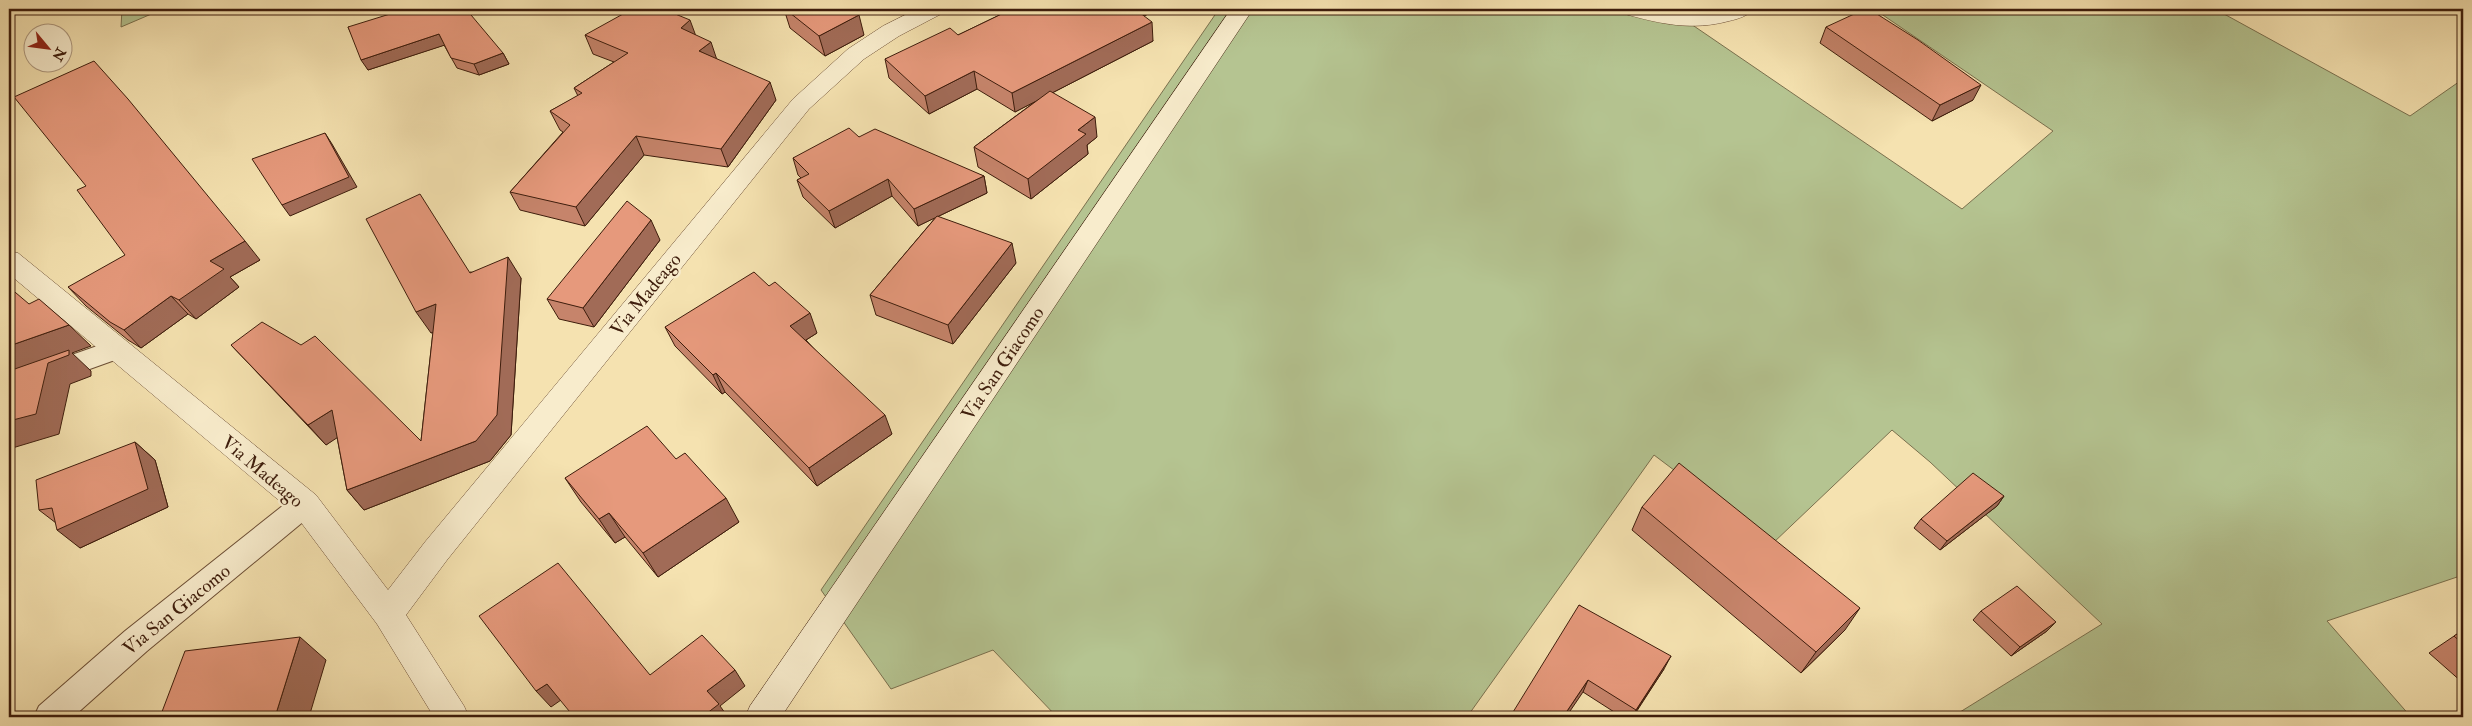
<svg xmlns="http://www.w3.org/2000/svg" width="2472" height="726" viewBox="0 0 2472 726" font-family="'IM FELL Double Pica',serif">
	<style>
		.green { fill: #b5c491; stroke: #7a704e }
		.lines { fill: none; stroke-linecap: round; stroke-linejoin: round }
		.lane-casing { stroke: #6c4e35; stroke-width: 2 }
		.street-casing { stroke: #6c4e35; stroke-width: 1 }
		.secondary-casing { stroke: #3e1d0c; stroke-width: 1 }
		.lane { fill: #f8eccc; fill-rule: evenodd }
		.street { fill: #f8eccc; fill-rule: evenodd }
		.secondary { fill: #f8eccc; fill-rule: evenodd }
		.wall { fill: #c6846b; stroke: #3e1d0c }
		.shaded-wall { fill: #a16b57; stroke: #3e1d0c }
		.building { fill: #e6997c; stroke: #3e1d0c }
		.labels { text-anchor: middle; stroke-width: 5; stroke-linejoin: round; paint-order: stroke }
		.street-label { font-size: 19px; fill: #3e1d0c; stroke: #f8eccc }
	</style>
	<rect width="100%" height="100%" fill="#f5e2b0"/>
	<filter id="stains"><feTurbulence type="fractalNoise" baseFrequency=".004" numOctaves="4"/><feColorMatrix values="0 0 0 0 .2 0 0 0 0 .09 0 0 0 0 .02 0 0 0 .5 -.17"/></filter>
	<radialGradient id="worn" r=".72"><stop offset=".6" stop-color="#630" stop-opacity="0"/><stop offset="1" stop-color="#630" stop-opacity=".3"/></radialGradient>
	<path class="green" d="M122 9H163L121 27Z
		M1219 9H1669L1962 209 2053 131 1874 9H2215L2410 116 2463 79V575L2327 621 2411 717H1952L2102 624 1930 462 1892 430 1772 544 1654 455 1467 717H1057L993 650 891 689 821 590Z"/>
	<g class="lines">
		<g class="lane-casing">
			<path id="lane" d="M117 339 126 342 130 349 126 356 9 398V377Z
				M305 492 315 496 319 504 315 512 147 651 73 717H34L39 706 125 631 295 496Z"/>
		</g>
		<g class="street-casing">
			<path id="street" d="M917 9H944L941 14 899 36 864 59 809 109 447 560 406 615 464 706 469 717H434L377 624 294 513 9 274V251L18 253 316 495 388 590 425 542 793 99 848 49 883 26Z
				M1622 9H1657L1688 13 1722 9H1753C1748 16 1738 19 1729 21 1692 31 1661 24 1625 14Z"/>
		</g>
		<g class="secondary-casing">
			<path id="secondary" d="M1231 9H1253L781 717H745L750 706Z"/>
		</g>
		<use href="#lane" class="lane"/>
		<use href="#street" class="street"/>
		<use href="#secondary" class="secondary"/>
	</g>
	<path class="wall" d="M784 9 864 35 825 56 790 28Z
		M1012 9H1158L1144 16 1153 41 1052 93 1097 137 1087 145 1088 154 1031 199 978 167 974 147 1036 101 1015 112 977 89 929 114 889 78 885 59 958 35Z
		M348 27 503 53 509 64 479 75 457 68 444 45 368 70Z
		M1826 27 1973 100 1932 121 1820 43Z
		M585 35H695L717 59 776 100 728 167 644 155 585 226 520 210 510 192 563 132 560 130 550 111 578 96 574 88 614 62 593 54Z
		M859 137 984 176 987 193 937 217 1016 263 953 344 876 315 870 295 936 217 918 226 892 196 835 228 803 197 797 180 801 178 798 175 793 158Z
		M660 240 594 327 559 319 547 299Z
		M260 260 230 277 239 287 196 319 188 314 141 348 128 340 86 306 68 287Z
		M470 272 521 278 511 435 490 461 364 510 347 490 337 437 326 445 231 345 421 441 433 332 431 333Z
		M665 327 817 333 806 340 892 434 817 486 725 392 722 394 675 346Z
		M135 442 155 460 168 507 80 548 56 523 39 510Z
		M676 459 739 522 658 577 625 537 615 543 581 502 565 478Z
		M2004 496 1997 506 1940 550 1914 528 1921 519Z
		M1642 507 1845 630 1801 673 1632 530Z
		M1579 605 1664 669 1633 717H1622L1583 692Z
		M1981 611 2047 631 2011 656 1973 620Z
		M2463 630V683L2429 653Z"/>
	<path class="shaded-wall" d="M1129 9H1158L1130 23Z
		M859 15 864 35 825 56 819 36Z
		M690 20 697 39 681 28Z
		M1152 22 1153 41 1015 112 1012 93Z
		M439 34 445 45 368 70 361 60Z
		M711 42 717 60 699 51Z
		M503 53 509 64 479 75 474 64Z
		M974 71 977 89 929 114 925 96Z
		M770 82 776 100 728 167 721 149Z
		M1981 85 1973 100 1932 121 1940 105Z
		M1095 117 1097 137 1087 145 1088 154 1031 199 1028 179 1078 130Z
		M325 133 332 144 357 187 290 216 282 205Z
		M636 136 644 155 585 226 576 207Z
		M984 176 987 193 918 226 914 209Z
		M888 179 892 196 835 228 829 211Z
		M651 220 660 240 594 327 583 308Z
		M245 241 260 260 230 277 239 287 196 319 179 300 210 261Z
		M1012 243 1016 263 953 344 948 325Z
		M508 257 521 278 511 435 490 461 364 510 347 490 476 441Z
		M171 296 188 314 141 348 124 330Z
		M436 304 450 325 431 333 416 312Z
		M810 313 817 333 798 345 790 326Z
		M69 325 91 346 72 353 91 371V376L70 384 59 434 9 449V346Z
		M716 373 725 392 722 394 713 375Z
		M332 410 349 430 326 445 308 425Z
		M885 415 892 434 817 486 809 468Z
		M135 442 155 460 168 507 80 548 57 530Z
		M2004 496 1997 506 1940 550 1947 541Z
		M726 498 739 522 658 577 643 553Z
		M609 513 625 537 615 543 599 519Z
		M1860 608 1845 630 1801 673 1816 652Z
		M2056 622 2047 631 2011 656 2020 647Z
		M300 637 326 660 309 717H275Z
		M1671 656 1664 669 1632 717 1636 710Z
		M735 670 745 686 720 706 728 717H702L707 691Z
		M1588 680 1583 692 1566 717H1563Z
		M547 684 561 700 551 707 536 691Z"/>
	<path class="building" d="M406 9H466L503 53 474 64 451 58 439 34 361 60 348 27Z
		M632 9H663L690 20 681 28 711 42 699 51 770 82 721 149 636 136 576 207 510 192 570 125 550 111 582 93 574 88 628 53 585 35Z
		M785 9H851L859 15 819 36Z
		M1012 9H1135L1152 22 1012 93 974 71 925 96 885 59 950 28 958 35Z
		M1865 9H1869L1918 40 1981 85 1940 105 1826 27Z
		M94 61 128 99 245 241 210 261 224 269 179 300 171 296 124 330 110 322 68 287 125 255 77 190 86 186 14 97Z
		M1050 91 1095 117 1078 130 1086 134 1028 179 974 147Z
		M849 128 859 137 875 129 984 176 914 209 888 179 829 211 797 180 809 174 793 158Z
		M325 133 349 177 282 205 252 159Z
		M420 194 470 273 508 257 497 415 476 441 347 490 332 410 308 425 231 345 262 322 301 345 315 336 421 441 436 304 416 312 366 219Z
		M627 201 651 220 583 308 547 299Z
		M937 216 1012 243 948 325 870 295Z
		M754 272 769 286 775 282 810 313 790 326 885 415 809 468 716 373 713 375 665 327Z
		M9 287 29 304 39 299 69 325 9 346Z
		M69 350V355L48 363 36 414 9 421V371Z
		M647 426 676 459 685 453 726 498 643 553 609 513 599 519 565 478Z
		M135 442 148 489 57 530 52 508 39 510 36 480Z
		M1679 463 1860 608 1816 652 1642 507Z
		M1973 473 2004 496 1947 541 1921 519Z
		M558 563 650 675 702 635 735 670 707 691 719 704 702 717H574L547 684 536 691 479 616Z
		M2017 586 2056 622 2020 647 1981 611Z
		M1579 605 1671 656 1636 710 1588 680 1563 717H1510Z
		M2463 630V644L2454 636Z
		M300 637 275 717H160L185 651Z"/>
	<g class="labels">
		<g class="street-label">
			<text transform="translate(645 294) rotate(-51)" y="7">Via Madeago</text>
			<text transform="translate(1002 363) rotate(-56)" y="7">Via San Giacomo</text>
			<text transform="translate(263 471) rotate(40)" y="7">Via Madeago</text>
			<text transform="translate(176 609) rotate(-39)" y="7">Via San Giacomo</text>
		</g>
	</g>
	<rect width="2472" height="726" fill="none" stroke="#f5e2b0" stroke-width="30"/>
	<rect x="10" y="10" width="2452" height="706" fill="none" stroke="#3e1d0c" stroke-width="2.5"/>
	<rect x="15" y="15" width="2442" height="696" fill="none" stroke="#3e1d0c"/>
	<g transform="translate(48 48) rotate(119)"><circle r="24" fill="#f8eccc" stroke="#ae997f"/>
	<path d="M0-4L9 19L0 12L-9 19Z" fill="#8f2418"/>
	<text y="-8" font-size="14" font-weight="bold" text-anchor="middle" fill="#3e1d0c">N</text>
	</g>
	<rect width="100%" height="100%" filter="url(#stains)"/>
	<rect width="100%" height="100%" fill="url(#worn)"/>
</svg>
